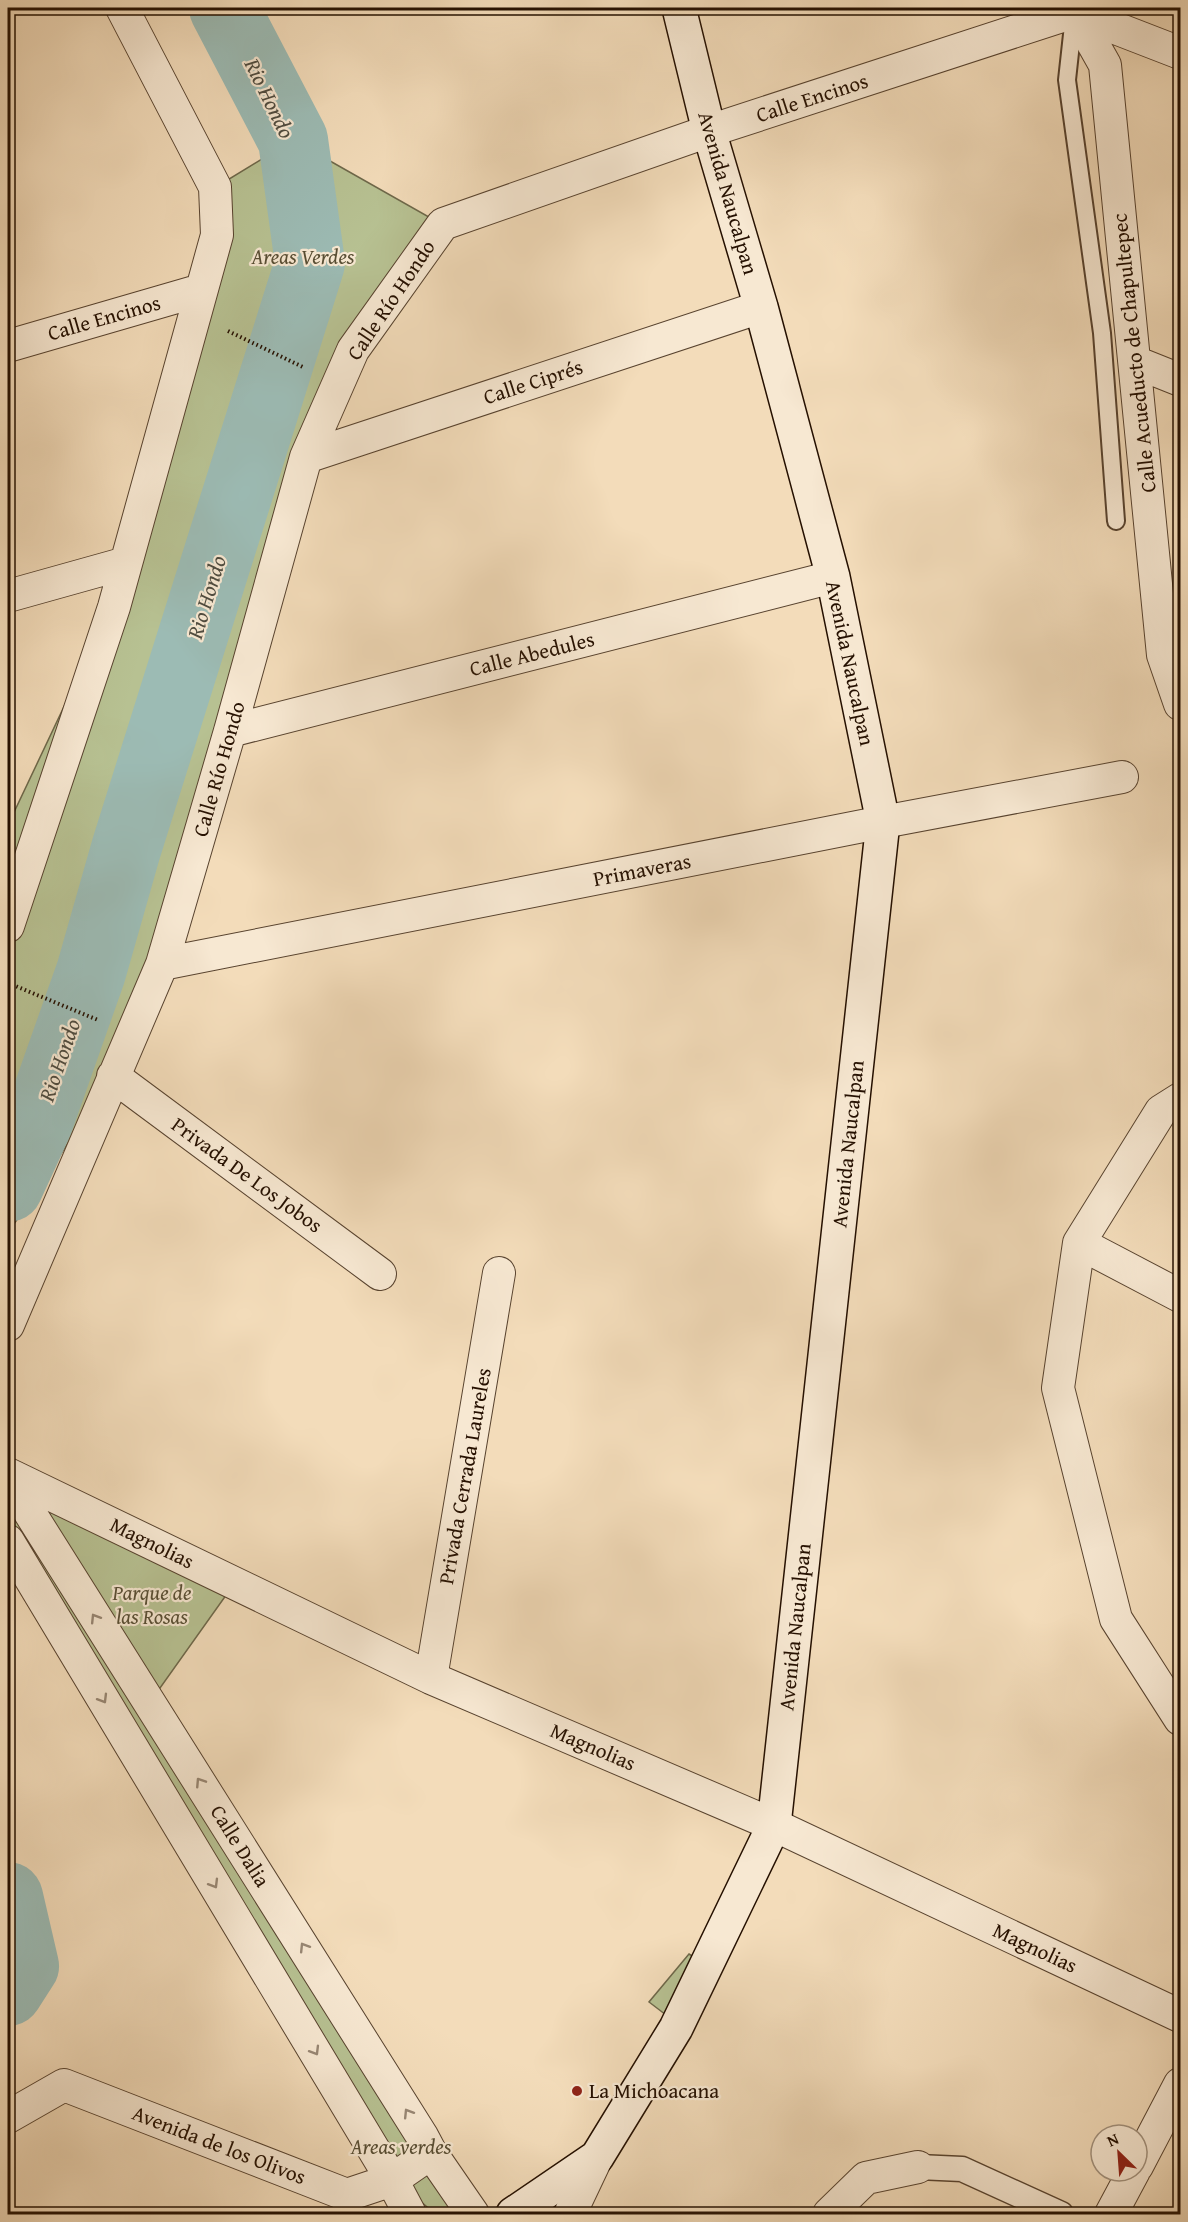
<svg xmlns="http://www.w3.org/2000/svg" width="1188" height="2222" viewBox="0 0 1188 2222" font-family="'Gentium Book Plus',serif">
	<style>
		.green { fill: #b7c192; stroke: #6e684a; stroke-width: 1.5 }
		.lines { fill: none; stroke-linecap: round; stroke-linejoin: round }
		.river { stroke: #9cbbb4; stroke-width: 70 }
		.service-casing { stroke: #58432f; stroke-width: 20 }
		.pedestrian-casing { stroke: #58432f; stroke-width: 27 }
		.minor-casing { stroke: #58432f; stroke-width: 34 }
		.secondary-casing { stroke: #251001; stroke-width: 36 }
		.path { stroke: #251001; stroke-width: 4; stroke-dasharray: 1.5 3; stroke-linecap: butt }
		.service { stroke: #f7e8d2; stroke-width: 16 }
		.pedestrian { stroke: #f7e8d2; stroke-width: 24 }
		.minor { stroke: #f7e8d2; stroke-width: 32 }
		.secondary { stroke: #f7e8d2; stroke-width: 33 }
		.oneway { stroke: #988774 }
		.poi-dot { fill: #8f2418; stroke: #f7e8d2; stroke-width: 2 }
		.labels { text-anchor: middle; stroke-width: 4.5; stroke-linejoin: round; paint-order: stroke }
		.street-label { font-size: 21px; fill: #251001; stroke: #f7e8d2 }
		.park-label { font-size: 21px; font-style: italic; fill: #584e34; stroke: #f7e8d2 }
		.poi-label { font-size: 21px; fill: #251001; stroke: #f7e8d2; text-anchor: start }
		.water-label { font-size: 22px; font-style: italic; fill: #4f4c40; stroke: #f7e8d2 }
	</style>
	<rect width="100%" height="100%" fill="#f3dcba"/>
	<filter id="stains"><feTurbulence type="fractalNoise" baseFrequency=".00333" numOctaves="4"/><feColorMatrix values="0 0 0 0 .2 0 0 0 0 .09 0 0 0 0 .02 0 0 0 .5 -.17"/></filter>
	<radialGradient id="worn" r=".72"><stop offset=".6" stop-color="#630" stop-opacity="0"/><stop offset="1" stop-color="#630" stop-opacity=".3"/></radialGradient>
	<path class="green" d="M293 140 443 225 353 350 113 1076 8 1233V825L130 567 216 187Z
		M8 1474 234 1584 150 1702 458 2214H435L392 2176 8 1541Z
		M689 1954 708 1966 670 2018 649 2002Z"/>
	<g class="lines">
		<path class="river" d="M8 1187 38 1122 91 972 126 849 310 263 293 140 224 8
			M8 1897 24 1966 8 1991"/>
		<g class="service-casing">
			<path id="service" d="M1074 16 1067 80 1102 333 1116 521"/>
		</g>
		<g class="pedestrian-casing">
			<path id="pedestrian" d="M918 2167 962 2169 1061 2214"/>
		</g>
		<g class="minor-casing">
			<path id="minor" d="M1073 8 1105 65 1163 655 1180 704
				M8 346 201 290
				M1135 362 1180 380
				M306 457 761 307
				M8 596 126 563
				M230 731 833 577
				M8 926 114 607 217 235 215 187 122 8
				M162 964 883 822 1122 777
				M113 1076 380 1274
				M1180 1099 1161 1111 1079 1243 1058 1388 1116 1619 1180 1719
				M1079 1243 1180 1296
				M8 1325 162 964 230 731 306 457 353 350 443 224 709 131 1074 12 1180 53
				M8 1474 431 1678 774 1825 1180 2016
				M8 1478 422 2136 431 2153 473 2214
				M8 1541 392 2180 410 2214
				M431 1678 499 1273
				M8 2117 64 2085 347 2195 392 2180 431 2153
				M1137 2166 1180 2084
				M570 2214 597 2157
				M829 2214 866 2178 918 2167
				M1111 2214 1134 2171"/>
		</g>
		<g class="secondary-casing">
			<path id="secondary" d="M513 2214 597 2157 676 2028 774 1825 883 822 833 577 761 307 709 131 679 8"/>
		</g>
		<path class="path" d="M228 331 305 368
			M8 983 98 1020"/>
		<use href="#service" class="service"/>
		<use href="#pedestrian" class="pedestrian"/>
		<use href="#minor" class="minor"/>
		<use href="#secondary" class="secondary"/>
	</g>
	<defs><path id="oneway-chevron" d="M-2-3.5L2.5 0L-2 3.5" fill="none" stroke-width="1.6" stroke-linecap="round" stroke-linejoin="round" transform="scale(1.5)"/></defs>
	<g class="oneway">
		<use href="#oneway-chevron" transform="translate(95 1618) rotate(-122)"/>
		<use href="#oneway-chevron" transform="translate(103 1699) rotate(59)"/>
		<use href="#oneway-chevron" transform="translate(200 1782) rotate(-123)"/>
		<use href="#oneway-chevron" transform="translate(214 1884) rotate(59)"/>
		<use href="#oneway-chevron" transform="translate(304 1947) rotate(-122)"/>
		<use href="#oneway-chevron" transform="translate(315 2051) rotate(59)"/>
		<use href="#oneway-chevron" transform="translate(408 2113) rotate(-122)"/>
	</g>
	<circle class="poi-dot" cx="577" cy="2091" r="6"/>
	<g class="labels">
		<g class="street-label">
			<text transform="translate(812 98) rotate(-18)" y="7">Calle Encinos</text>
			<text transform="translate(728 193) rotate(74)" y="7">Avenida Naucalpan</text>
			<text transform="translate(391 300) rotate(-56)" y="7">Calle Río Hondo</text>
			<text transform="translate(104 318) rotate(-16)" y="7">Calle Encinos</text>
			<text transform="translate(1134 353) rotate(-96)" y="7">Calle Acueducto de Chapultepec</text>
			<text transform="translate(533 382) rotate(-18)" y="7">Calle Ciprés</text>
			<text transform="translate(532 654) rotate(-14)" y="7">Calle Abedules</text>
			<text transform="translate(850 663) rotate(78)" y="7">Avenida Naucalpan</text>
			<text transform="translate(219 769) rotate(-74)" y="7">Calle Río Hondo</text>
			<text transform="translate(642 870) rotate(-11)" y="7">Primaveras</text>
			<text transform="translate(848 1144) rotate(-84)" y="7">Avenida Naucalpan</text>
			<text transform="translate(247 1175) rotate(36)" y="7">Privada De Los Jobos</text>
			<text transform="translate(465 1476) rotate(-80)" y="7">Privada Cerrada Laureles</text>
			<text transform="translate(152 1543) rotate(26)" y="7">Magnolias</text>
			<text transform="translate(795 1627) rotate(-84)" y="7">Avenida Naucalpan</text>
			<text transform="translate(593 1747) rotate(23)" y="7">Magnolias</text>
			<text transform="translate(240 1846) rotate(58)" y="7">Calle Dalia</text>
			<text transform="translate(1035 1948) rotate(25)" y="7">Magnolias</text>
			<text transform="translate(219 2145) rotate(21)" y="7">Avenida de los Olivos</text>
		</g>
		<g class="park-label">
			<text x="303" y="264">Areas Verdes</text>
			<text x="152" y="1600">Parque de<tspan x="152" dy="24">las Rosas</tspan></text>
			<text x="401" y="2154">Areas verdes</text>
		</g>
		<g class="poi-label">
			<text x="589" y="2098">La Michoacana</text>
		</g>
		<g class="water-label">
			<text transform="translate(270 98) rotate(64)" y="8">Rio Hondo</text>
			<text transform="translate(206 597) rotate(-73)" y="8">Rio Hondo</text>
			<text transform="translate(59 1060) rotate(-71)" y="8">Rio Hondo</text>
		</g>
	</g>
	<rect width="1188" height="2222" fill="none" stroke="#f3dcba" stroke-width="30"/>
	<rect x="9" y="9" width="1170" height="2204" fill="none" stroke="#251001" stroke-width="3"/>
	<rect x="15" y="15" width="1158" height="2192" fill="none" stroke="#251001" stroke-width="1.5"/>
	<g transform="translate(1119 2153) rotate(335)"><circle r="28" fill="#f7e8d2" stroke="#a3927e" stroke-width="1.5"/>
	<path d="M0-4.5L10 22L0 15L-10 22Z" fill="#8f2418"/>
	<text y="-9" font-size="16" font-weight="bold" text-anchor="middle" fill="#251001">N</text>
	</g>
	<rect width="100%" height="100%" filter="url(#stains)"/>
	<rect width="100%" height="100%" fill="url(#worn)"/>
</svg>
